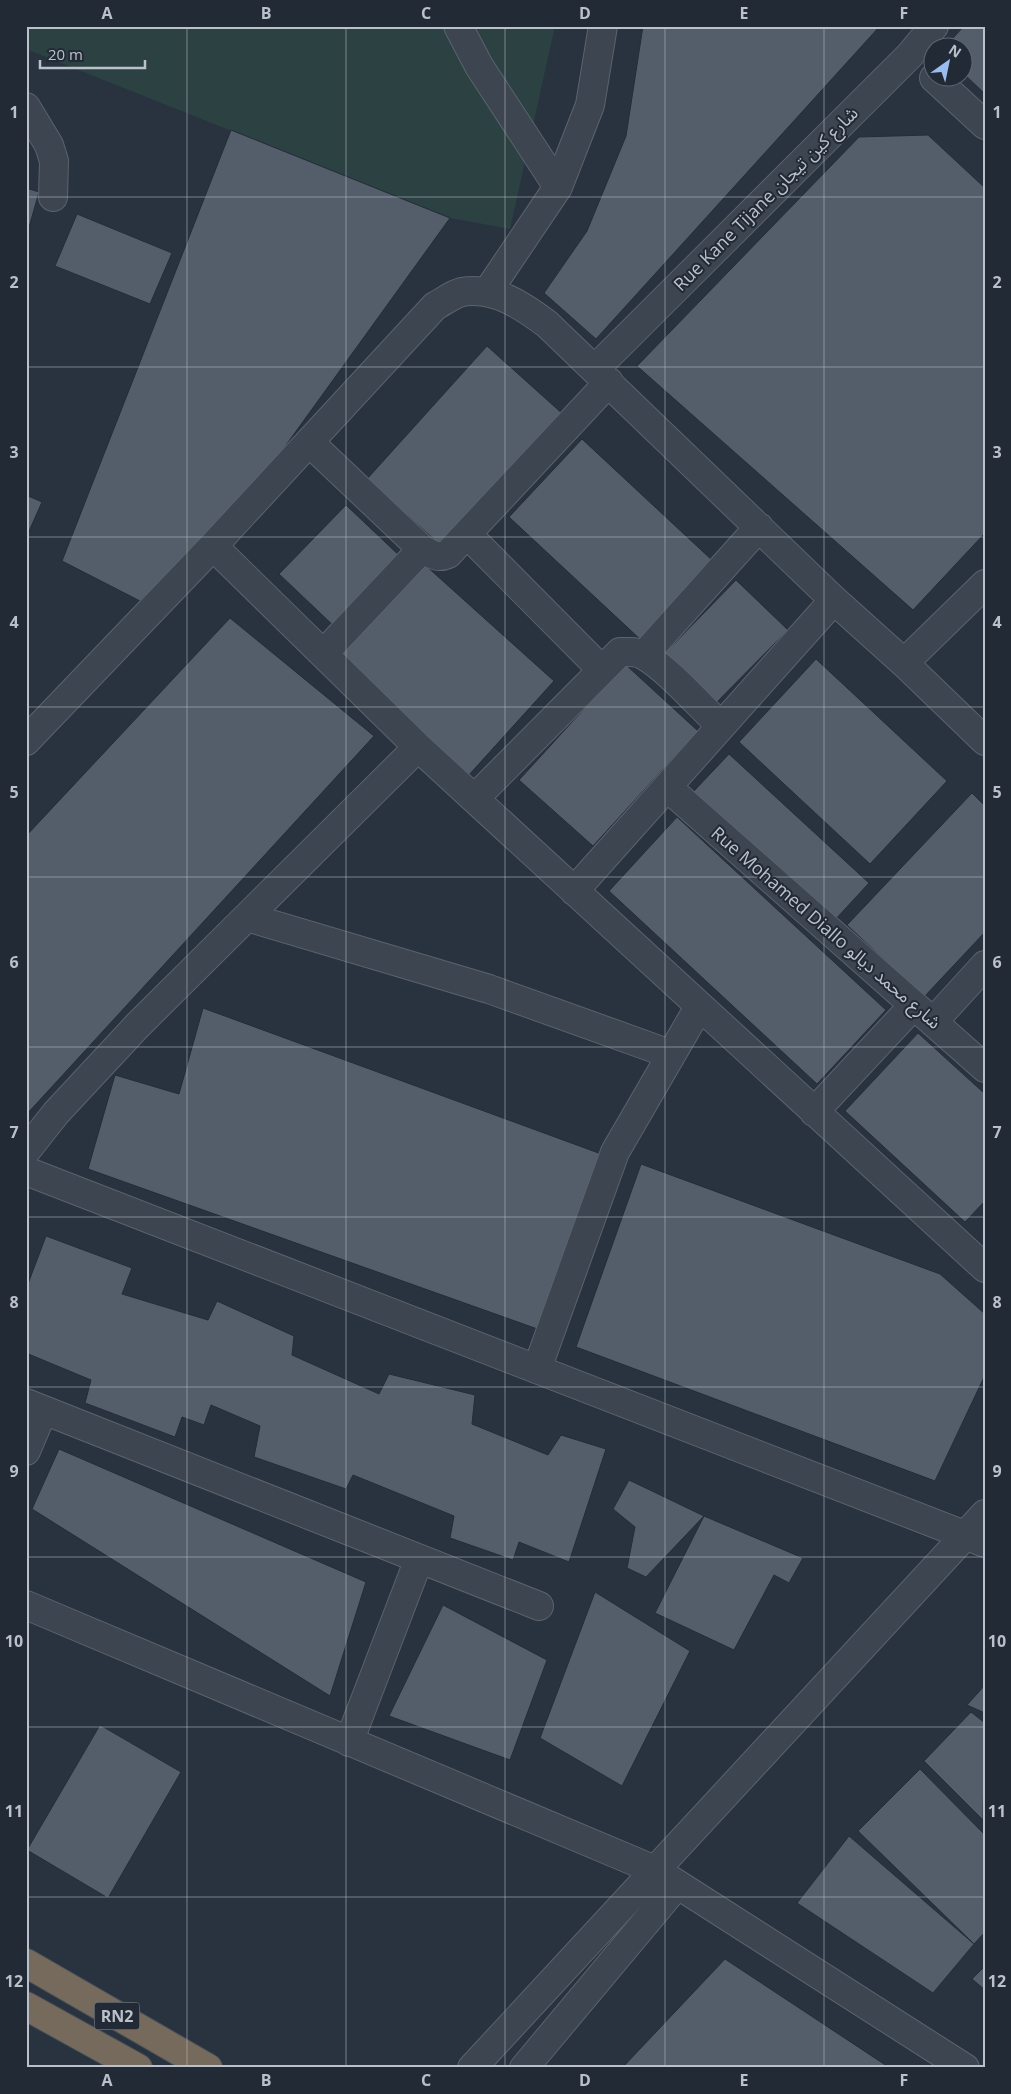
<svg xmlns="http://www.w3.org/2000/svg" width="1011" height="2094" viewBox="0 0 1011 2094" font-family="'Open Sans','Noto Sans Arabic',sans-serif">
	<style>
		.green { fill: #2c4142 }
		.building { fill: #535e6a; stroke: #242c37 }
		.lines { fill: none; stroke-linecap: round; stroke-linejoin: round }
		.minor-casing { stroke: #5b636d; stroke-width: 30 }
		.highway-casing { stroke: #48505a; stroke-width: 30 }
		.minor { stroke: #3d4550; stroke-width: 28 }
		.highway { stroke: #756a5b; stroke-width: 28 }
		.grid { fill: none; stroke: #bac1ca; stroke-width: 1; stroke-opacity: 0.55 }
		.labels { text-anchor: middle; stroke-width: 4; stroke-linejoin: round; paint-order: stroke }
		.shield { fill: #222a35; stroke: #8c949d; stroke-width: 1 }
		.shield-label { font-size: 16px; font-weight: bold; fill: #bac1ca }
		.street-label { font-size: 18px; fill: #bac1ca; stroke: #222a35 }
		.neatline { fill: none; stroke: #bac1ca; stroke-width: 2 }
		.grid-label { font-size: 16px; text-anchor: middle; font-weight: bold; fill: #bac1ca }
	</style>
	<rect width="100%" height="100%" fill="#293340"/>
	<path class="green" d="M26 26H555L510 229 450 218 26 49Z"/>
	<path class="building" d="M643 26H880L596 339 544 293 587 231 626 136Z
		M964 26H985V94L964 74V48H944Z
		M231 130 450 218 258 484 140 601 62 561Z
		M928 135 985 188V533L913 610 637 366 859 137Z
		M26 188 39 192 26 238Z
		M77 214 172 253 150 304 55 266Z
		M487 346 565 416 445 549 367 479Z
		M582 439 714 562 641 640 509 517Z
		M26 495 42 502 26 538Z
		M346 505 404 560 337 629 279 574Z
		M424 564 554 681 468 776 338 658Z
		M736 580 788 630 716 703 665 653Z
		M230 618 374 736 26 1115V836Z
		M816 659 947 781 870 864 739 742Z
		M625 664 698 731 593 846 519 780Z
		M729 754 869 883 834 921 693 792Z
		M972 793 985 806V932L924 997 847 925Z
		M677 817 886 1010 817 1084 609 891Z
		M203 1008 604 1155 543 1331 88 1169 115 1075 179 1094Z
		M918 1033 985 1094V1201L965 1222 845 1111Z
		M641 1164 940 1274 985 1314V1375L935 1481 576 1347Z
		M46 1236 132 1268 122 1294 208 1320 217 1301 294 1336 292 1355 379 1394 389 1374 475 1395 472 1424 548 1455 561 1435 606 1449 569 1562 519 1542 513 1560 450 1538 454 1516 353 1475 346 1489 254 1457 260 1426 211 1405 204 1425 182 1417 175 1437 85 1403 91 1380 26 1353V1289Z
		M59 1449 366 1582 330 1696 32 1509Z
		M629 1480 704 1516 646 1577 627 1568 635 1527 613 1509Z
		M704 1516 803 1558 789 1583 774 1575 734 1650 655 1613Z
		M595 1592 690 1651 622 1786 540 1738Z
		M443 1605 547 1660 510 1760 389 1716Z
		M985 1685V1713L967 1705Z
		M971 1712 985 1723 983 1820 924 1761Z
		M100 1725 181 1772 108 1898 27 1850Z
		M920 1769 985 1835V1932L974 1944 858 1831Z
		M849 1836 974 1944 933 1993 797 1903Z
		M725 1959 890 2068H622Z
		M985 1966V1990L972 1979Z"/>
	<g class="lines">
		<g class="minor-casing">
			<path id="minor" d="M458 26 479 66 558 187
				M934 78 985 125
				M26 107 49 145 54 161 53 197
				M488 291 558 187 590 105 603 26
				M595 369 910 55 934 26
				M309 442 422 549C431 554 438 559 448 554L609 382
				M467 534 602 670
				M213 546 418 747 985 1268
				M324 653 422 549
				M644 655 759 527
				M904 663 985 584
				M26 741 213 546 435 306C443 302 453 294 462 292 494 286 523 306 547 324L834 600 904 663 985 741
				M667 787 985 1068
				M475 798 620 652C629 652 636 651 643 655 667 668 701 707 721 726
				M574 891 834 600
				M247 917 489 989 670 1054
				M933 1022 985 965
				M814 1112 914 1005
				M26 1151 56 1113 137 1026 418 747
				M26 1171 985 1543
				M537 1369 615 1152 699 1007
				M26 1403 539 1606
				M26 1451 43 1411
				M26 1605 655 1870 965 2068
				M349 1742 419 1559
				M472 2068 985 1514
				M524 2068 677 1885"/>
		</g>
		<g class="highway-casing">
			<path id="highway" d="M26 1963 208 2068
				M26 2006 138 2068"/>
		</g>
		<use href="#minor" class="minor"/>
		<use href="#highway" class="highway"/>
	</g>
	<path class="grid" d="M187 26V2068M346 26V2068M505 26V2068M665 26V2068M824 26V2068M26 197H985M26 367H985M26 537H985M26 707H985M26 877H985M26 1047H985M26 1217H985M26 1387H985M26 1557H985M26 1727H985M26 1897H985"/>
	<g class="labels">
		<rect class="shield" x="94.5" y="2002.5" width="45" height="27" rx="4"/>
		<g class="shield-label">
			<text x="117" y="2022">RN2</text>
		</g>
		<g class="street-label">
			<text transform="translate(766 199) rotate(-45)" y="6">Rue Kane Tijane شارع كين تيجان</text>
			<text transform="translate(826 928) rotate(41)" y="6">Rue Mohamed Diallo شارع محمد ديالو</text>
		</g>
	</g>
	<rect width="1011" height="2094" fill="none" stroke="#222a35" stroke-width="55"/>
	<g transform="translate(948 62) rotate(33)"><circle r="24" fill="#222a35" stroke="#5f6671"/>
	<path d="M0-4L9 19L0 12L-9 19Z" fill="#9abdef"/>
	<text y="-8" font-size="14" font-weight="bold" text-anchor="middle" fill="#bac1ca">N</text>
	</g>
	<path d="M40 60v8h105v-8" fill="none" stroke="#bac1ca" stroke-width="2.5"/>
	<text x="48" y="60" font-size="15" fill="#bac1ca" stroke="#222a35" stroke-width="4" paint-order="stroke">20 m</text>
	<rect x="28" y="28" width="956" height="2038" class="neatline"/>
	<g class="grid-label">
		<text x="107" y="19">A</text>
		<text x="266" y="19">B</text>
		<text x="426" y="19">C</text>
		<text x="585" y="19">D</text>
		<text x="744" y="19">E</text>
		<text x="904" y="19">F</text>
		<text x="14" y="118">1</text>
		<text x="997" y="118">1</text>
		<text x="14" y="288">2</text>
		<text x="997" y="288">2</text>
		<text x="14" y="458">3</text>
		<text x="997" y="458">3</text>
		<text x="14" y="628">4</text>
		<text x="997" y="628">4</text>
		<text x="14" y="798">5</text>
		<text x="997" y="798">5</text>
		<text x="14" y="968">6</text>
		<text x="997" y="968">6</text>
		<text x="14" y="1138">7</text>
		<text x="997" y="1138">7</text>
		<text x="14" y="1308">8</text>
		<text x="997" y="1308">8</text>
		<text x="14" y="1477">9</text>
		<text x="997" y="1477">9</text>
		<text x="14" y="1647">10</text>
		<text x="997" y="1647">10</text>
		<text x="14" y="1817">11</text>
		<text x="997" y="1817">11</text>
		<text x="14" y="1987">12</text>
		<text x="997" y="1987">12</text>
		<text x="107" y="2086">A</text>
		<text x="266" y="2086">B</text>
		<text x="426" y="2086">C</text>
		<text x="585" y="2086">D</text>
		<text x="744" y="2086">E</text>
		<text x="904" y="2086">F</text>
	</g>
</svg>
